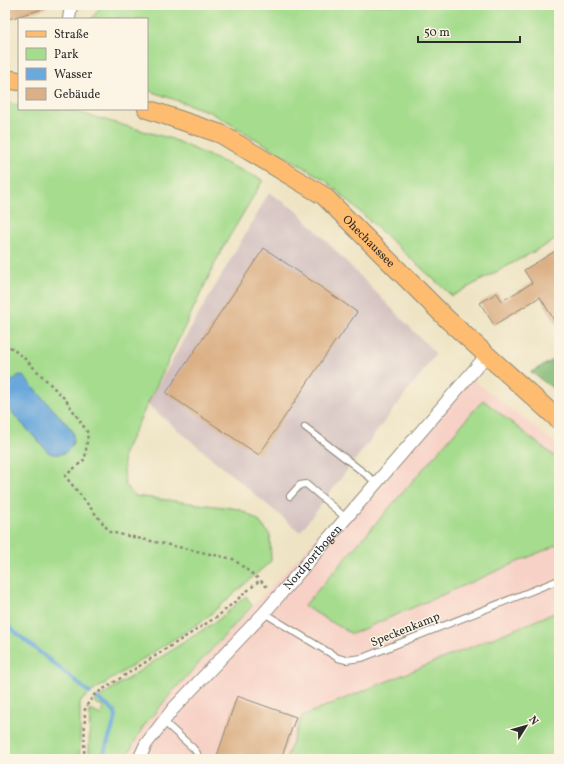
<svg xmlns="http://www.w3.org/2000/svg" width="564" height="764" viewBox="0 0 564 764" font-family="Vollkorn,serif">
	<style>
		.built { fill: #f7d1c6 }
		.industrial { fill: #d2bfbf }
		.green { fill: #a5dc8d; stroke: #68845c }
		.forest { fill: #84bc78; stroke: #587452 }
		.water { fill: #6ba8dc; stroke: #4b6a84 }
		.lines { fill: none; stroke-linecap: round; stroke-linejoin: round }
		.stream { stroke: #6ba8dc; stroke-width: 4 }
		.building { fill: #dbb086 }
		.service-casing { stroke: #8c8878; stroke-width: 8 }
		.minor-casing { stroke: #8c8878; stroke-width: 14 }
		.primary-casing { stroke: #8c8878; stroke-width: 20 }
		.path { stroke: #8c8878; stroke-width: 2.5; stroke-dasharray: 3 3; stroke-linecap: butt }
		.service { stroke: #fff; stroke-width: 6 }
		.minor { stroke: #fff; stroke-width: 12 }
		.primary { stroke: #febc70; stroke-width: 18 }
		.labels { text-anchor: middle; stroke-width: 3; stroke-linejoin: round; paint-order: stroke }
		.street-label { font-size: 12px; fill: #2b2b2b; stroke: #fcf5e5 }
	</style>
	<rect width="100%" height="100%" fill="#fcf5e5"/>
	<filter id="ink" filterUnits="userSpaceOnUse"><feTurbulence type="fractalNoise" baseFrequency=".025" numOctaves="2"/><feDisplacementMap in="SourceGraphic" scale="8" xChannelSelector="R" yChannelSelector="G"/><feConvolveMatrix kernelMatrix="1 2 1 2 8 2 1 2 1" color-interpolation-filters="sRGB"/></filter>
	<filter id="wash" filterUnits="userSpaceOnUse"><feTurbulence type="fractalNoise" baseFrequency=".012" numOctaves="4" result="noise"/><feDisplacementMap in="SourceGraphic" scale="16" xChannelSelector="R" yChannelSelector="G"/><feGaussianBlur stdDeviation="0.9" result="paint"/><feColorMatrix in="noise" values="0 0 0 0 0 0 0 0 0 0 0 0 0 0 0 0 0 1.4 0 .05"/><feComposite in="paint" operator="in"/></filter>
	<g filter="url(#wash)">
		<rect width="100%" height="100%" fill="#eee4c4"/>
		<path class="built" d="M468 376 559 446V759H125L143 727 174 690Z"/>
		<path class="industrial" d="M269 193 297 211 436 354 300 532 147 404Z"/>
		<path class="green" d="M101 5H559V238L452 296 325 180 210 112 147 90V19H92Z
			M5 103 19 105V109H66L172 139 263 180 222 249 123 455 125 485 135 496 239 509 258 520 270 535 271 561 205 619 90 693 80 702V749L78 759H5Z
			M483 400 559 460V544L352 634 304 606Z
			M246 596 252 606 174 690 143 727 125 759H89L90 710 101 715 104 707 94 702 95 700 218 620Z
			M559 611V759H286L302 716Z"/>
		<path class="forest" d="M559 357V393L531 372Z"/>
		<path class="water" d="M19 375 23 376 72 430C78 446 64 460 48 452L5 405V387Z"/>
		<g class="lines">
			<path class="stream" d="M5 624 90 693
				M97 698 114 711 116 717 102 759"/>
		</g>
		<g id="blocks">
			<path class="building" d="M5 5H46V8L5 20Z
				M264 248 357 312 337 341 336 340 259 455 166 393Z
				M559 249V328L540 297 494 325 480 303 497 293 502 301 532 283 524 270Z
				M237 696 296 717 281 759H216Z"/>
		</g>
	</g>
	<g filter="url(#ink)">
		<use href="#blocks" fill-opacity="0" stroke="#8c8878" stroke-width="1"/>
		<g class="lines">
			<g class="service-casing">
				<path id="service" d="M305 427 377 483
					M290 496 300 485 306 484 346 518
					M264 613 338 658 346 660 362 658 559 580
					M163 721 193 748 197 753 198 759"/>
			</g>
			<g class="minor-casing">
				<g id="minor">
					<path d="M69 19 71 5"/>
					<path id="s1" d="M139 759 146 744 173 709 264 613 487 355"/>
				</g>
			</g>
			<g class="primary-casing">
				<g id="primary">
					<path d="M5 79 19 81"/>
					<path id="s2" d="M147 109 221 134 324 196 448 320 559 420"/>
				</g>
			</g>
			<path class="path" d="M5 343 24 358 66 400 88 433 85 459 65 476 110 532 233 559 260 580
				M84 759 85 708 94 695 218 616 260 580 269 589"/>
			<use href="#service" class="service"/>
			<use href="#minor" class="minor"/>
			<use href="#primary" class="primary"/>
		</g>
	</g>
	<g class="labels">
		<g class="street-label">
			<text dy="4" stroke="none"><textPath href="#s2" startOffset="262">Ohechaussee</textPath></text>
			<text dy="4" stroke="none"><textPath href="#s1" startOffset="267">Nordportbogen</textPath></text>
			<text transform="translate(405 629) rotate(-22)" y="4">Speckenkamp</text>
		</g>
	</g>
	<rect width="564" height="764" fill="none" stroke="#fcf5e5" stroke-width="20"/>
	<rect x="18" y="18" width="130" height="92" fill="#fcf5e5" stroke="#a8a49b"/>
	<rect x="26" y="31" width="20" height="6" fill="#febc70" stroke="#a8a49b"/>
	<text x="54" y="38" font-size="12" fill="#2b2b2b">Straße</text>
	<rect x="26" y="48" width="20" height="12" fill="#a5dc8d" stroke="#a8a49b"/>
	<text x="54" y="58" font-size="12" fill="#2b2b2b">Park</text>
	<rect x="26" y="68" width="20" height="12" fill="#6ba8dc" stroke="#a8a49b"/>
	<text x="54" y="78" font-size="12" fill="#2b2b2b">Wasser</text>
	<rect x="26" y="88" width="20" height="12" fill="#dbb086" stroke="#a8a49b"/>
	<text x="54" y="98" font-size="12" fill="#2b2b2b">Gebäude</text>
	<g transform="translate(526 726) rotate(53)" stroke="#fcf5e5" stroke-width="3" paint-order="stroke">
	<path d="M0-3L7 15L0 10L-7 15Z" fill="#2b2b2b"/>
	<text y="-6" font-size="11" font-weight="bold" text-anchor="middle" fill="#2b2b2b">N</text>
	</g>
	<path d="M418 36v6h102v-6" fill="none" stroke="#2b2b2b" stroke-width="2"/>
	<text x="424" y="36" font-size="12" fill="#2b2b2b" stroke="#fcf5e5" stroke-width="3" paint-order="stroke">50 m</text>
</svg>
